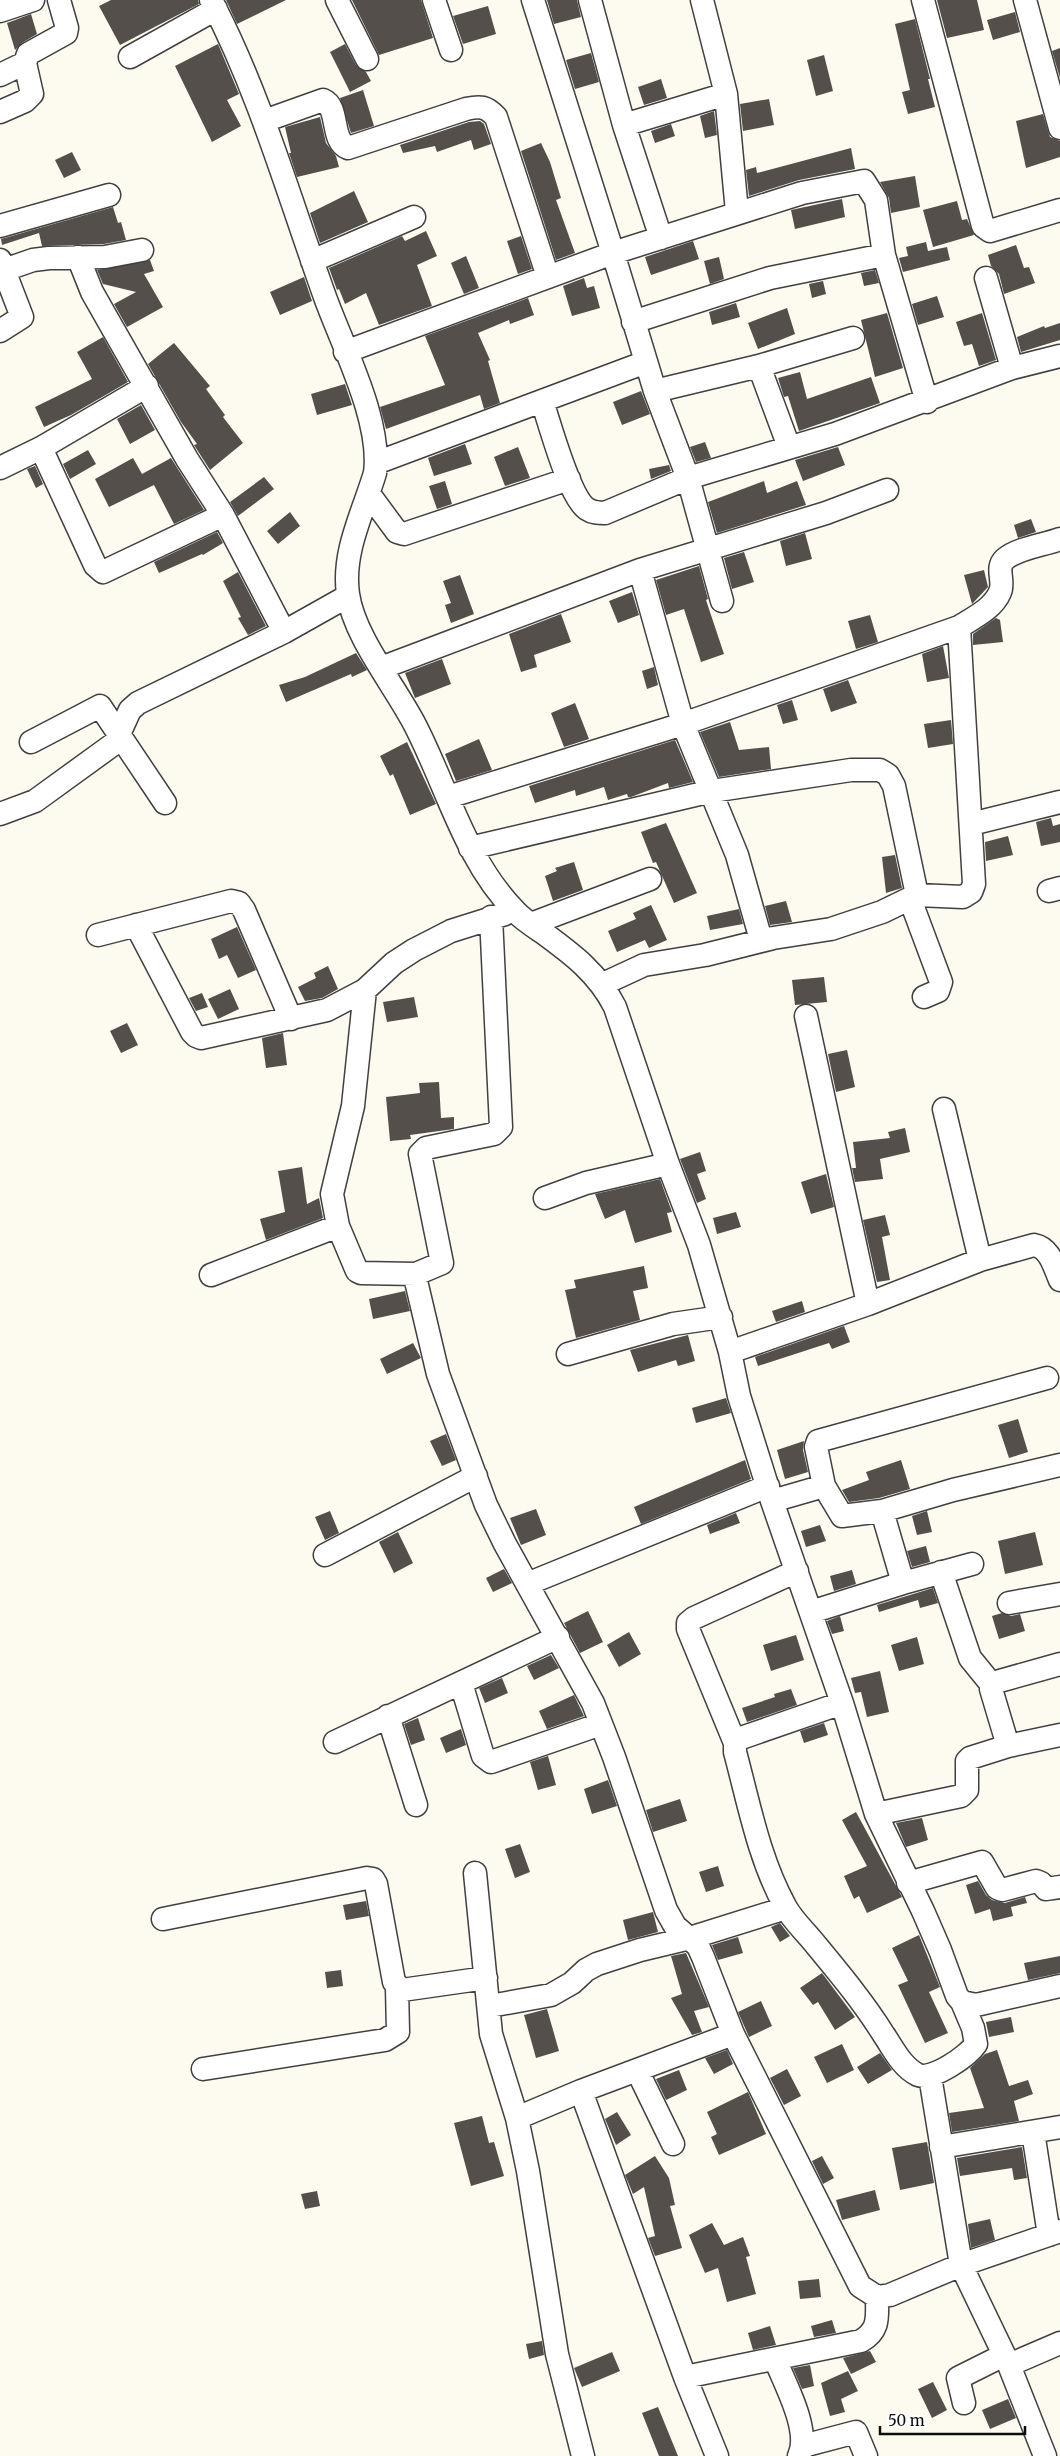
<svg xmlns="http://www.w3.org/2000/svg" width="1060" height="2456" viewBox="0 0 1060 2456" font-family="Merriweather,serif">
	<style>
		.building { fill: #554f4b }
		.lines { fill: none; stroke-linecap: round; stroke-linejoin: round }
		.minor-casing { stroke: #404040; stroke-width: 25 }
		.minor { stroke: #fff; stroke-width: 22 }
	</style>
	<rect width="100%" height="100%" fill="#fdfbef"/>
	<path class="building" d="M111 0H198L199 4 120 45 99 6Z
		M226 0H286L237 24Z
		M352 0H421L433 38 379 55Z
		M547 0H577L581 17 554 24Z
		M937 0H977L984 30 947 38Z
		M488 6 496 34 463 44 453 16Z
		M1015 12 1020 32 993 40 987 20Z
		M31 14 37 34 22 43 15 50 7 23Z
		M915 19 930 79H928L935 107 908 114 902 92 910 90 895 24Z
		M218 44 239 94 227 100 241 126 212 142 175 66Z
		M345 44 356 65 366 72 371 81 350 92 330 52Z
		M1060 48V78L1052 51Z
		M591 53 599 82 575 89 566 60Z
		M824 55 833 91 816 96 807 60Z
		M661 79 667 98 644 105 638 87Z
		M363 90 374 126 351 133 340 98Z
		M769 99 774 125 743 131 740 104Z
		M714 111 717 135 705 138 700 116Z
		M1043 114 1050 137 1060 141V157L1026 168 1016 121Z
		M320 117 326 143 336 156 339 167 297 177 289 153H291L285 127Z
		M480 121 484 124 491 144 474 150 471 140 437 152 435 146 403 153 400 145 469 122Z
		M671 124 675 136 655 143 651 131Z
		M541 143 550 162 561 198 556 200 575 253 556 260 521 151Z
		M851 148 855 169 799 180 749 196 746 170 756 167 757 173Z
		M72 152 81 170 64 178 55 160Z
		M915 176 920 207 891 213 889 198 880 182Z
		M354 191 368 222 320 243 310 213Z
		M842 199 845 217 795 229 791 210Z
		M957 201 962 220 967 219 974 235 933 247 923 210Z
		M113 207 118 223 121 222 126 240 104 244 42 246 39 233 2 245 1 239Z
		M426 231 437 256 417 265 432 306 379 325 366 293 345 304 339 289 337 290 329 268 402 236 405 241Z
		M521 236 532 269 518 274 507 241Z
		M693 241 699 259 651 275 645 257Z
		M926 242 928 251 947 247 950 260 903 272 899 258 908 256 906 247Z
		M1016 245 1024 268 1029 267 1035 283 1004 294 999 274 991 266 988 255Z
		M466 256 479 288 464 294 451 263Z
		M719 257 724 279 710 284 704 261Z
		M150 260 154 271 144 274 163 307 127 327 114 304 136 292 103 284 97 270Z
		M875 270 879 283 864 286 861 273Z
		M304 277 312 301 280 315 270 292Z
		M584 278 587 288 594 286 600 308 572 316 563 286Z
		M823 281 826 294 812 298 809 284Z
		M937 296 944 317 918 325 912 304Z
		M528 298 534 315 510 324 509 320 478 333 490 360 488 361 500 403 484 409 480 395 386 429 380 407 445 385 425 336Z
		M736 303 740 317 712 325 709 312Z
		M787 308 795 334 758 349 748 323Z
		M887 313 903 368 875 377 861 320Z
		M982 313 996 360 979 366 972 344 964 346 956 322Z
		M1060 323V340L1021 352 1017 337 1044 326 1045 328Z
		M103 337 128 382 71 415 44 427 35 407 92 379 77 352Z
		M174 343 210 386 206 389 225 415 223 417 243 443 210 470 194 445 197 444 181 422 148 364Z
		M800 372 807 399 871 377 880 403 799 431 788 396 784 397 778 378Z
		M345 384 352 405 317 415 311 394Z
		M641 391 650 414 622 425 613 402Z
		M141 405 155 430 130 444 117 419Z
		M705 442 711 458 696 462 690 447Z
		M465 444 472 464 434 476 428 458Z
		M518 447 530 478 505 486 494 457Z
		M838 447 845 465 803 481 795 460Z
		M88 450 96 464 70 479 63 464Z
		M133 458 142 474 171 458 204 510 174 524 154 485 109 507 95 479Z
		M669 465 671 471 651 479 649 469Z
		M35 466 43 484 36 488 27 469Z
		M264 477 274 489 238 516 230 502Z
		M445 481 452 504 437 509 429 486Z
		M764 481 767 493 797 481 806 505 717 533 708 502Z
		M290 512 300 526 278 544 267 531Z
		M1031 519 1036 532 1018 538 1014 525Z
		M217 532 223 543 203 555 202 554 159 573 154 562Z
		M805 533 812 559 786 566 780 541Z
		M744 552 754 582 732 589 724 558Z
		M699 566 708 599 706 600 724 654 701 662 684 609 666 615 656 580Z
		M984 570 988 587 972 604 964 575Z
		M238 572 266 626 248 635 238 618 241 617 223 581Z
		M460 575 474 614 451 623 445 605 451 603 443 581Z
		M632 592 639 615 618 623 609 601Z
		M561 614 571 642 534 655 537 667 521 672 509 634Z
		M870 615 878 642 856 649 848 621Z
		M996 618 1000 620 1003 642 973 645V634Z
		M943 646 949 678 927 682 922 654Z
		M356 653 367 670 352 677 351 674 286 702 279 685 305 677Z
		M442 659 451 684 415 698 405 673Z
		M654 667 658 685 647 689 642 671Z
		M848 680 857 703 831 712 823 689Z
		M792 700 798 720 783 724 777 705Z
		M575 703 589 739 564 747 551 713Z
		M951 720 953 744 928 748 924 724Z
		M730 722 739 750 769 747 771 769 719 777 700 732Z
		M479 739 492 770 456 781 445 754Z
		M675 740 693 782 669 788 668 783 631 797H628L627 794 608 800 604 787 576 796 575 790 535 803 529 786Z
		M407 742 436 804 410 815 393 774 390 776 380 756Z
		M1051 818 1053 826 1060 824V842L1041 846 1036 822Z
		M666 823 697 893 674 903 656 862 653 863 641 832Z
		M1008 836 1013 855 986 861 985 842Z
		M895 855 902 888 886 893 882 857Z
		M574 862 583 890 553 901 545 876 557 871 555 868Z
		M786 901 792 922 770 925 765 906Z
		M651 905 667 940 649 948 645 940 617 952 608 931 636 919 633 913Z
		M739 909 743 924 710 930 707 916Z
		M237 927 256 970 238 978 227 955 219 959 211 939Z
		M328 966 338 989 322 998 305 1001 298 987 316 978 314 973Z
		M824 977 827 1002 795 1005 792 980Z
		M230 989 239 1009 218 1019 208 999Z
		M202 993 208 1007 196 1011 189 998Z
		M414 997 418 1017 387 1022 383 1002Z
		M127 1023 138 1045 121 1053 110 1031Z
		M283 1033 287 1065 266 1068 262 1038Z
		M847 1050 855 1087 836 1092 828 1054Z
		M439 1082 441 1118 454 1117V1129L410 1135 411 1139 390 1141 386 1097 420 1093 419 1083Z
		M905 1128 910 1152 880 1159 883 1179 855 1182 852 1168H856L853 1142 890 1138 888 1132Z
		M700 1152 706 1171 697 1174 706 1199 697 1203 680 1159Z
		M302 1167 307 1204 319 1198 323 1218 266 1240 260 1219 285 1212 278 1171Z
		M826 1174 834 1207 811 1214 801 1182Z
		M660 1179 672 1212 667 1213 672 1232 635 1243 625 1210 605 1219 595 1194Z
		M736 1212 741 1227 717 1234 713 1218Z
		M885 1215 890 1235 882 1237 890 1280 877 1282 863 1220Z
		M644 1266 648 1288 633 1291 640 1320 576 1338 565 1290 576 1288 574 1280Z
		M405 1291 410 1311 373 1319 369 1299Z
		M802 1301 805 1312 776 1322 772 1311Z
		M844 1326 850 1342 832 1349 829 1343 758 1366 755 1357Z
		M688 1335 695 1361 678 1366 676 1360 638 1372 630 1350Z
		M413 1343 421 1358 387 1374 380 1359Z
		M726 1398 731 1413 696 1423 692 1408Z
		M1018 1419 1028 1452 1009 1458 998 1425Z
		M446 1434 456 1460 442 1466 430 1441Z
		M804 1441 803 1450 808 1472 785 1479 777 1450Z
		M745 1460 751 1479 641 1524 634 1507Z
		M901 1460 910 1489 879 1498 849 1502 842 1490 869 1480 866 1472Z
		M536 1509 546 1535 521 1545 510 1518Z
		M330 1511 339 1533 325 1540 315 1517Z
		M927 1511 932 1532 917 1535 912 1516Z
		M736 1513 740 1523 710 1534 707 1525Z
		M820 1525 826 1541 806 1547 801 1531Z
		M398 1532 413 1563 394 1573 379 1542Z
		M1035 1532 1043 1565 1005 1574 998 1541Z
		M926 1546 930 1562 912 1567 907 1551Z
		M504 1569 512 1583 493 1592 486 1578Z
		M852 1570 856 1584 834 1591 830 1576Z
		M933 1588 938 1603 920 1608 918 1600 879 1612 877 1605Z
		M588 1611 603 1642 580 1653 564 1623Z
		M1002 1613 1011 1616 1020 1614 1025 1631 999 1639 992 1616Z
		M840 1616 844 1631 832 1634 827 1621Z
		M629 1632 641 1654 619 1667 607 1645Z
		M796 1635 804 1660 771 1671 763 1645Z
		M917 1637 924 1664 899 1671 891 1645Z
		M551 1655 559 1668 534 1680 527 1666Z
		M880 1671 889 1712 867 1717 861 1692 855 1693 851 1678Z
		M502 1678 508 1693 485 1703 479 1688Z
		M791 1689 797 1705 747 1722 742 1708 775 1697 774 1694Z
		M574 1695 584 1716 547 1729 539 1711Z
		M418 1718 425 1740 411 1745 404 1724Z
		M824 1723 828 1735 804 1743 800 1731Z
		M461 1729 466 1745 446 1753 440 1738Z
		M548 1756 556 1785 538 1790 530 1762Z
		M608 1780 617 1806 592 1814 584 1789Z
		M680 1799 687 1821 653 1832 646 1810Z
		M856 1812 902 1897 867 1913 859 1896 854 1899 844 1876 867 1866 842 1820Z
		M922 1818 928 1840 906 1847 896 1823Z
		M520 1844 530 1872 515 1878 505 1849Z
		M718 1866 724 1886 706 1892 699 1872Z
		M978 1881 986 1895 992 1900 1005 1903 1025 1897 1027 1903 1011 1907 1013 1916 993 1921 990 1909 975 1914 966 1885Z
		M366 1901 369 1916 346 1920 343 1905Z
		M653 1912 658 1932 628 1940 623 1920Z
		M780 1923 790 1936 780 1942 771 1927Z
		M919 1935 940 1987 929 1992 948 2033 925 2043 898 1985 908 1981 892 1948Z
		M738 1937 743 1953 718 1960 712 1945Z
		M686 1953 709 2007 694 2011 702 2032 692 2035 671 1998 682 1994 671 1956Z
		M1060 1956V1973L1028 1980 1024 1963Z
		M341 1970 343 1986 327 1988 325 1972Z
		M822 1973 855 2017 835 2030 818 2002 813 2005 800 1988Z
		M761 2001 772 2026 749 2037 738 2012Z
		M547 2009 559 2051 536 2058 524 2015Z
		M1011 2017 1014 2032 989 2037 986 2022Z
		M842 2044 854 2070 827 2083 814 2057Z
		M727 2050 733 2064 714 2074 705 2058Z
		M997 2050 1009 2086 1028 2080 1033 2094 1014 2101 1019 2121 952 2132 949 2113 984 2108 970 2068 985 2054Z
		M880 2053 892 2070 868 2084 857 2067Z
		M787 2069 801 2096 784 2105 770 2078Z
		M679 2070 687 2090 666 2100 656 2079Z
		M748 2092 766 2134 719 2155 711 2137 717 2134 707 2112Z
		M617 2112 631 2135 616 2145 605 2119Z
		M482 2116 489 2143 494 2142 504 2176 471 2186 454 2123Z
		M927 2142 934 2183 900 2190 892 2148Z
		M1022 2147 1027 2178 1014 2180 1012 2168 960 2176 957 2158Z
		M655 2156 669 2178 675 2205 670 2206 682 2248 655 2256 648 2238 655 2236 644 2187 633 2194 625 2175Z
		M822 2156 834 2178 823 2184 812 2161Z
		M875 2190 880 2210 842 2220 836 2200Z
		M317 2191 320 2206 305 2209 301 2194Z
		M990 2219 995 2240 971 2248 968 2224Z
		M712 2223 724 2245 743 2237 750 2256 746 2257 756 2294 727 2302 718 2268 705 2273 689 2235Z
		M819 2279 821 2297 800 2299 798 2281Z
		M832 2320 836 2333 814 2337 811 2326Z
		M770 2326 776 2345 753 2350 748 2333Z
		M542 2341 544 2355 529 2359 526 2344Z
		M870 2351 876 2362 851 2374 843 2358Z
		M612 2352 620 2371 582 2387 574 2368Z
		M810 2365 814 2386 802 2389 793 2368Z
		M848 2371 858 2391 841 2399 845 2412 830 2416 821 2383Z
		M933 2382 947 2410 932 2418 918 2389Z
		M1008 2399 1016 2418 990 2429 982 2410Z
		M658 2407 678 2456H659L642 2413Z"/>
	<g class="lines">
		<g class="minor-casing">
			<path id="minor" d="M211 0C260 94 289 197 325 297 343 347 382 421 375 473 363 513 342 552 348 594 354 637 395 686 415 725 447 787 465 860 515 911 522 919 533 926 542 932 572 954 598 973 615 1007L668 1164 699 1245 730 1352 739 1396 772 1501 842 1703 876 1814 923 1911 940 1950 957 1996 962 2002 976 2005 1060 1986
				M337 0 367 59
				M434 0 451 50
				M533 0 613 253 802 193 864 181 876 200 884 255 927 402
				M590 0 624 125 726 94
				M702 0 726 94 737 212
				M923 0 983 226 990 231 1060 210
				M1025 0 1060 128
				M0 11 33 0
				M130 57 216 9
				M0 75 25 63
				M0 112 25 101 32 94 25 63 28 54 66 33 67 28 59 0
				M264 121 323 100C340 107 330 141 348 148L466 109C480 106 486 106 496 117L548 277
				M624 125 661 238
				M0 226 109 195
				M78 257 92 292 187 459 223 515 284 632
				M0 260 22 317 0 331
				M312 261 414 217
				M4 270 33 260 49 258 105 257 142 250
				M986 278 1012 368
				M633 322 770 278 884 255
				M345 352 613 253 655 391 688 478 835 434 1012 368 1060 356
				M759 366 789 447
				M655 391 759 366 853 338
				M542 401C550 424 569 497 587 509 593 513 598 513 605 513L688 478 722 601
				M41 448 95 565 103 572 223 515
				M376 463 646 362
				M0 468 41 448 147 386
				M369 494 397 532 404 534 569 479
				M640 570 683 724 737 855 761 940
				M381 668 640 570 826 513 887 490
				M31 742 100 706 165 803
				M448 797 683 724 959 627C973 618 993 609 1000 592 1005 581 995 568 1005 559 1018 548 1044 545 1060 539
				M0 814 35 801 115 743 130 710 138 703 284 632 348 596
				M971 824 1060 802
				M470 848 712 791 851 770H880L888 775 894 786 917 895
				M1049 891 1060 888
				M910 899 941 982 938 991 924 997
				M491 917 501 1127 494 1134 426 1148 420 1154 442 1263 416 1274V1281L438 1374 486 1505 505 1544 593 1703 614 1757 666 1910 675 1926 698 1946 703 1957 733 2034 860 2286 877 2297 890 2295 961 2265 1060 2231
				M531 924 650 879
				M136 925 192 1032 196 1036 201 1038 327 1010 365 990 394 963 414 950 451 931 505 914
				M98 935 231 901 239 903 244 910 291 1019
				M603 984 644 965 705 955 773 938 831 929 882 912 917 895 963 897 971 892 974 884 959 627
				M806 1016 868 1304 980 1260 1034 1245C1050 1248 1054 1266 1060 1280
				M944 1109 980 1260
				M545 1198 586 1183 668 1164
				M338 1226 332 1194 353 1106 365 990
				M211 1275 338 1226 357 1271 361 1273 416 1274
				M730 1352 868 1304
				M568 1354 673 1324 721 1317
				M824 1486 816 1447 818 1441 1047 1378
				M772 1501 824 1486 842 1516 882 1511
				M325 1555 476 1476
				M941 1572 970 1658 992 1685
				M903 1583 972 1564
				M527 1584 768 1486
				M1009 1603 1060 1594
				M811 1612 903 1583 882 1511 953 1490 1060 1465
				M1060 1664 996 1682 991 1689 1008 1746 1060 1735
				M461 1683 483 1756 491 1762 601 1724
				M842 1703 741 1738 735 1743V1752C749 1804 759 1859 785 1906 792 1920 806 1932 816 1945 840 1974 864 2003 884 2035 894 2050 902 2067 918 2075 932 2081 968 2056 976 2044L973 2028 962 2002
				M388 1716 416 1805
				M335 1742 558 1637
				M735 1743 688 1629V1623L694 1618 797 1571
				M876 1814 961 1796 967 1790V1761L970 1758 1008 1746
				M475 1873 491 2034 517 2118 528 2171 557 2354 583 2456
				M908 1883 982 1862 997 1888 1002 1890 1036 1881 1041 1883 1046 1889 1060 1887
				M163 1919 367 1878 373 1879 376 1884 394 1982 402 1990 486 1978
				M490 2006 551 1995 572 1983 586 1970 597 1964 640 1950 690 1938 786 1908
				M203 2069 385 2040 398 2032 397 1988
				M637 2070 673 2144
				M930 2076 961 2265 1009 2365
				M581 2091 685 2377 717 2456
				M517 2118 581 2091 733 2034
				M1033 2132 1049 2235
				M941 2147 1060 2127
				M775 2359C785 2384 811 2431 799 2456
				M685 2377 861 2341C880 2330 877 2317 877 2297
				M964 2403 958 2378 1004 2355
				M803 2446 856 2432 866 2456
				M1045 2456 1009 2365 1060 2343"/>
		</g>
		<use href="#minor" class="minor"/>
	</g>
	<path d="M880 2426v8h145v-8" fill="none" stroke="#0d0d0d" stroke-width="2.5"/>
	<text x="888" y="2426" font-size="15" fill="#0d0d0d" stroke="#ffffff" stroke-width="4" paint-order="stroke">50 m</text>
</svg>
